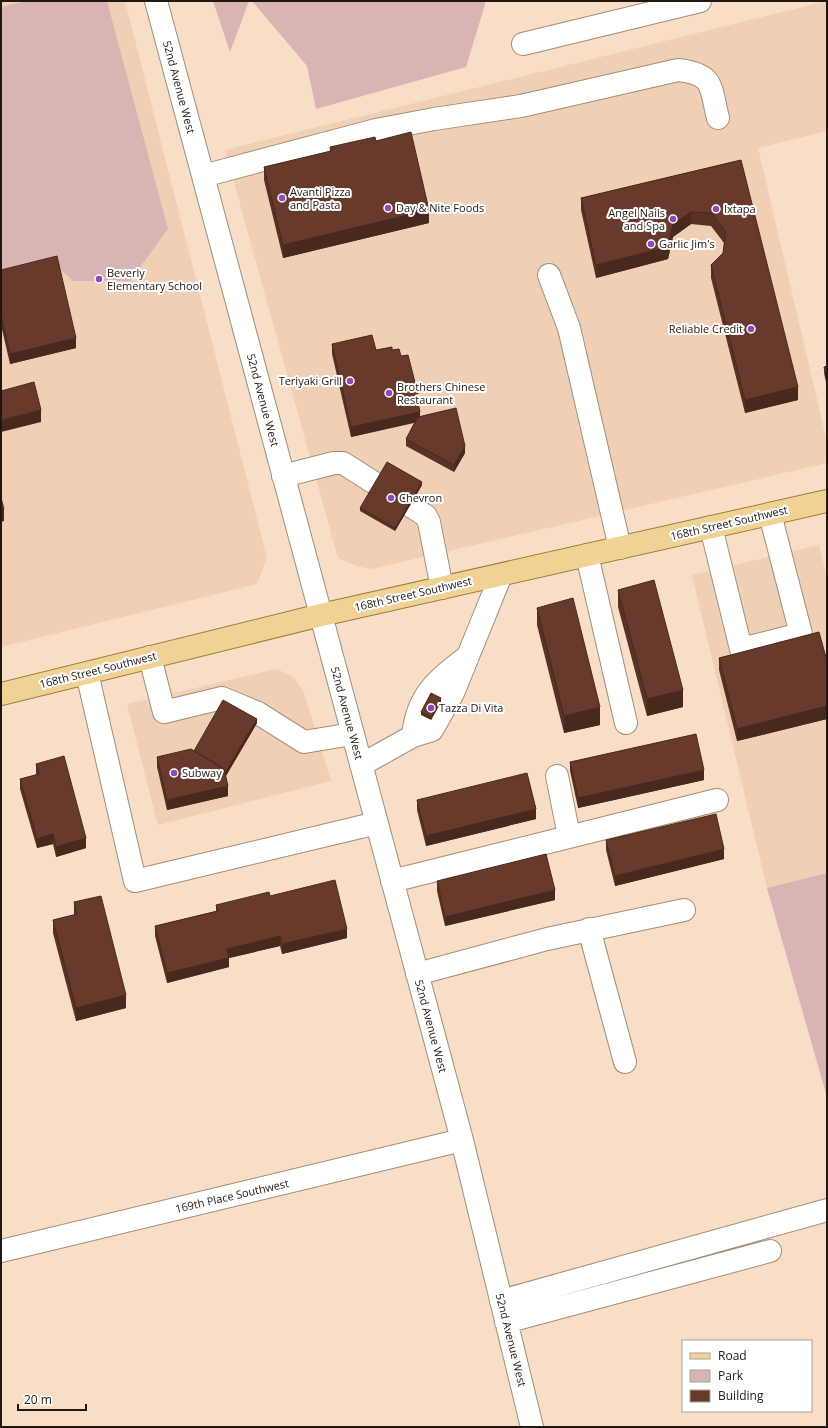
<svg xmlns="http://www.w3.org/2000/svg" width="828" height="1428" viewBox="0 0 828 1428" font-family="'Open Sans',sans-serif">
	<style>
		.built { fill: #f0cfb4 }
		.green { fill: #d9b4b4 }
		.lines { fill: none; stroke-linecap: round; stroke-linejoin: round }
		.minor-casing { stroke: #a58c77; stroke-width: 24 }
		.major-casing { stroke: #a07d37; stroke-width: 24 }
		.minor { stroke: #fff; stroke-width: 22 }
		.major { stroke: #efd294; stroke-width: 22 }
		.wall { fill: #593225 }
		.shaded-wall { fill: #48291e }
		.building { fill: #673a2b; stroke: #48291e }
		.poi-dot { fill: #8f47b9; stroke: #fff; stroke-width: 1.5 }
		.labels { text-anchor: middle; stroke-width: 4; stroke-linejoin: round; paint-order: stroke }
		.street-label { font-size: 11px; fill: #21170f; stroke: #fff }
		.poi-label { font-size: 11px; fill: #21170f; stroke: #fff; text-anchor: start }
	</style>
	<rect width="100%" height="100%" fill="#f8ddc7"/>
	<path class="built" d="M1 1H125L267 558 257 584 1 647Z
		M827 1V131L758 148 827 442V463L371 569 357 566 338 558 225 150Z
		M819 545 827 578V873L767 888 692 575Z
		M276 669 286 673 295 679 304 692 331 781 158 825 127 704Z"/>
	<path class="green" d="M26 1H107L168 229 130 281H73L57 266 1 280V7Z
		M213 1H249L230 52Z
		M252 1H486L466 67 316 109 307 66Z
		M827 873V1097L767 888Z"/>
	<g class="lines">
		<g class="minor-casing">
			<path id="minor" d="M156 1 462 1140 532 1427
				M523 44 700 1
				M203 176 376 130 434 119 521 106 678 70C715 74 710 87 718 118
				M549 275 569 328 620 548
				M283 476 334 463H343L420 512 426 516 429 522 442 588
				M711 527 741 649 801 634 770 514
				M587 555 626 723
				M150 657 164 712 222 698 258 713 304 742 352 734
				M87 673 135 881 377 823
				M413 736C417 695 437 680 467 657
				M361 765 413 736 432 730 453 693 501 575
				M557 776 569 836
				M392 881 717 800
				M589 929 625 1062
				M417 974 547 939 684 910
				M1 1251 462 1140
				M501 1301 827 1210
				M506 1322 770 1251"/>
		</g>
		<g class="major-casing">
			<path id="major" d="M1 694 321 615 827 501"/>
		</g>
		<use href="#minor" class="minor"/>
		<use href="#major" class="major"/>
	</g>
	<path class="wall" d="M376 141 429 223 283 258 264 180V167L330 152V147Z
		M741 160 798 400 745 413 711 278V265L723 253 724 243 711 226 691 224 673 237 668 259 596 278 581 210V198Z
		M1 270 76 348 10 364 1 325Z
		M332 344 376 350 401 356 418 401 420 416 465 453 454 472 406 446V439L414 423 351 437 332 354Z
		M827 366V387L824 373V367Z
		M422 485 395 531 360 511V508Z
		M618 590 683 707 647 716 618 607Z
		M537 608 600 725 564 733 537 625Z
		M719 658 827 661V719L737 741 719 670Z
		M441 702 431 720 421 715V712Z
		M257 723 226 776 228 796 167 810 157 767V757L194 751Z
		M570 762 704 780 578 808 570 771Z
		M36 764 86 848 56 857 53 844 37 848 20 789V779L36 775Z
		M417 800 536 819 426 846 417 810Z
		M606 840 724 859 615 886 606 850Z
		M437 881 555 900 445 926 437 891Z
		M270 896 347 938 282 954 280 946 229 958V967L167 983 155 936V926L216 911V905Z
		M74 902 126 1008 76 1021 53 933V920L74 915Z"/>
	<path class="shaded-wall" d="M429 210V223L283 258V245Z
		M691 212V224L673 237 668 259 596 278V265L673 224Z
		M76 338V348L10 364V354Z
		M798 387V400L745 413V400Z
		M41 410V422L1 432V420Z
		M420 412V421L351 437V427Z
		M465 446V453L454 472V465Z
		M422 482V485L395 531V528Z
		M1 509H4V521L1 522Z
		M683 690V707L647 716V699Z
		M441 698V702L431 720V717Z
		M827 706V719L737 741V729Z
		M600 707V725L564 733V716Z
		M257 719V723L224 779V775Z
		M704 770V780L578 808V798Z
		M228 786V796L167 810V800Z
		M536 809V819L426 846V836Z
		M53 834V844L37 848V839Z
		M86 838V848L56 857V847Z
		M724 849V859L615 886V876Z
		M555 890V900L445 926V917Z
		M347 929V938L282 954V944Z
		M280 936V946L229 958V967L167 983V973L227 949Z
		M126 995V1008L76 1021V1008Z"/>
	<path class="building" d="M411 132 429 210 283 245 264 167 331 151 330 147 375 137 376 141Z
		M741 160 798 387 745 400 711 265 723 253 726 232 711 213 691 212 673 224 668 247 596 265 581 198Z
		M57 256 76 338 10 354 1 315V270Z
		M372 335 376 350 392 347V350L399 349 401 356 408 355 418 394H416L420 412 351 427 332 344Z
		M827 366V381L824 367Z
		M34 382 41 410 1 420V391Z
		M456 408 465 446 454 465 406 439 418 417Z
		M387 462 422 482 395 528 360 508Z
		M1 498 4 509H1Z
		M654 580 683 690 647 699 618 590Z
		M573 598 600 707 564 716 537 608Z
		M819 632 827 661V706L737 729 719 658Z
		M431 693 441 698 431 717 421 712Z
		M223 700 257 719 225 773 224 769 194 751Z
		M696 734 704 770 578 798 570 762Z
		M191 749 224 769 228 786 167 800 157 757Z
		M64 756 86 838 56 847 53 834 37 839 20 779 39 774 36 764Z
		M527 773 536 809 426 836 417 800Z
		M716 814 724 849 615 876 606 840Z
		M546 854 555 890 445 917 437 881Z
		M335 880 347 929 282 944 280 936 227 949 229 958 167 973 155 926 218 911 216 905 269 892 270 896Z
		M101 896 126 995 76 1008 53 920 77 914 74 902Z"/>
	<g class="poi-dot">
		<circle cx="282" cy="198" r="4"/>
		<circle cx="388" cy="208" r="4"/>
		<circle cx="716" cy="209" r="4"/>
		<circle cx="673" cy="219" r="4"/>
		<circle cx="651" cy="244" r="4"/>
		<circle cx="99" cy="279" r="4"/>
		<circle cx="751" cy="329" r="4"/>
		<circle cx="350" cy="381" r="4"/>
		<circle cx="389" cy="393" r="4"/>
		<circle cx="391" cy="498" r="4"/>
		<circle cx="431" cy="708" r="4"/>
		<circle cx="174" cy="773" r="4"/>
	</g>
	<g class="labels">
		<g class="street-label">
			<text transform="translate(179 87) rotate(75)" y="4">52nd Avenue West</text>
			<text transform="translate(263 400) rotate(75)" y="4">52nd Avenue West</text>
			<text transform="translate(729 523) rotate(-13)" y="4">168th Street Southwest</text>
			<text transform="translate(413 594) rotate(-13)" y="4">168th Street Southwest</text>
			<text transform="translate(98 670) rotate(-14)" y="4">168th Street Southwest</text>
			<text transform="translate(347 713) rotate(75)" y="4">52nd Avenue West</text>
			<text transform="translate(431 1026) rotate(75)" y="4">52nd Avenue West</text>
			<text transform="translate(232 1196) rotate(-13)" y="4">169th Place Southwest</text>
			<text transform="translate(511 1340) rotate(76)" y="4">52nd Avenue West</text>
		</g>
		<g class="poi-label">
			<text x="290" y="196">Avanti Pizza<tspan x="290" dy="13">and Pasta</tspan></text>
			<text x="396" y="212">Day &amp; Nite Foods</text>
			<text x="724" y="213">Ixtapa</text>
			<text x="665" y="217" text-anchor="end">Angel Nails<tspan x="665" dy="13">and Spa</tspan></text>
			<text x="659" y="248">Garlic Jim's</text>
			<text x="107" y="277">Beverly<tspan x="107" dy="13">Elementary School</tspan></text>
			<text x="743" y="333" text-anchor="end">Reliable Credit</text>
			<text x="342" y="385" text-anchor="end">Teriyaki Grill</text>
			<text x="397" y="391">Brothers Chinese<tspan x="397" dy="13">Restaurant</tspan></text>
			<text x="399" y="502">Chevron</text>
			<text x="439" y="712">Tazza Di Vita</text>
			<text x="182" y="777">Subway</text>
		</g>
	</g>
	<rect width="828" height="1428" fill="none" stroke="#21170f" stroke-width="4"/>
	<rect x="682" y="1340" width="130" height="72" fill="#ffffff" stroke="#a6a29f"/>
	<rect x="690" y="1353" width="20" height="6" fill="#efd294" stroke="#a6a29f"/>
	<text x="718" y="1360" font-size="12" fill="#21170f">Road</text>
	<rect x="690" y="1370" width="20" height="12" fill="#d9b4b4" stroke="#a6a29f"/>
	<text x="718" y="1380" font-size="12" fill="#21170f">Park</text>
	<rect x="690" y="1390" width="20" height="12" fill="#673a2b" stroke="#a6a29f"/>
	<text x="718" y="1400" font-size="12" fill="#21170f">Building</text>
	<path d="M18 1404v6h68v-6" fill="none" stroke="#21170f" stroke-width="2"/>
	<text x="24" y="1404" font-size="12" fill="#21170f" stroke="#ffffff" stroke-width="3" paint-order="stroke">20 m</text>
</svg>
